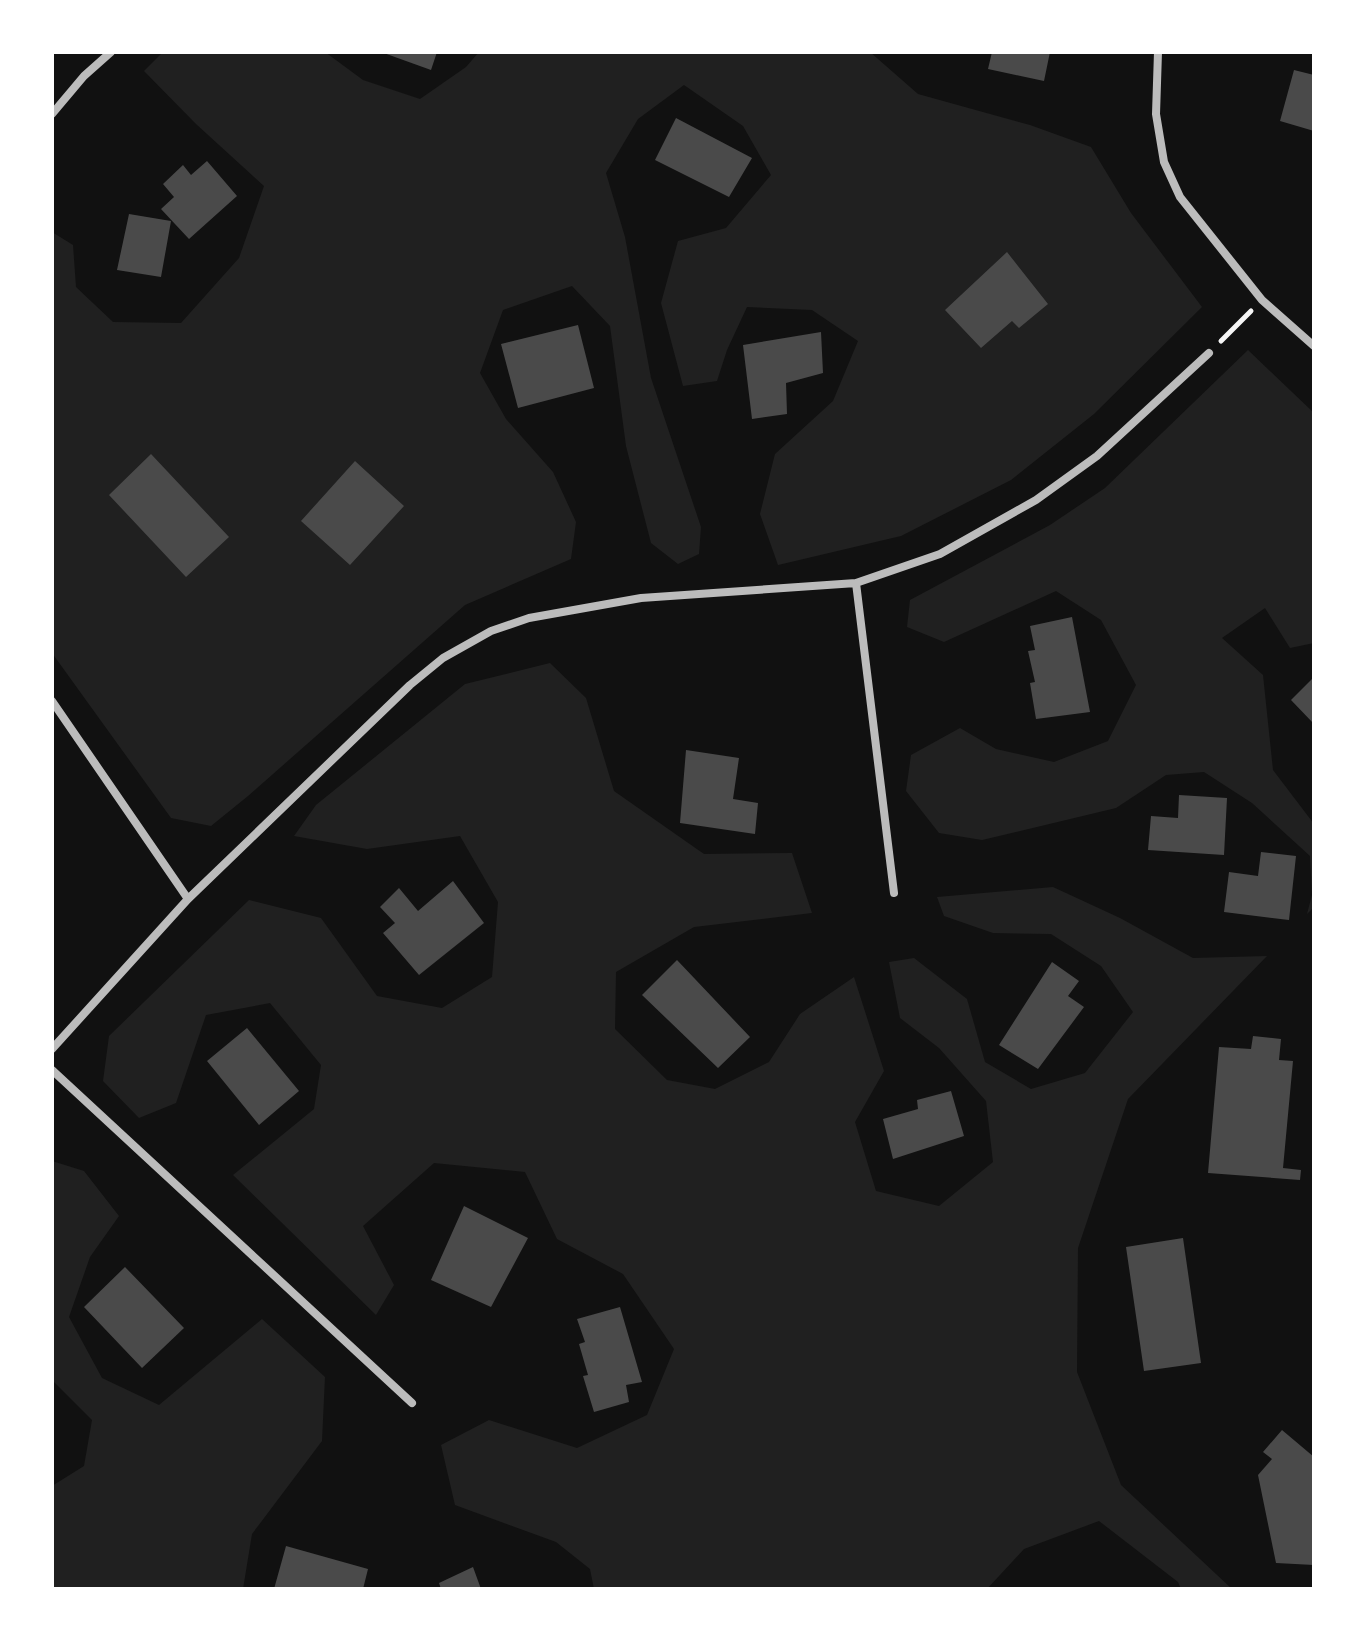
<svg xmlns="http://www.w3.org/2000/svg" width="1366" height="1641" viewBox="0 0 1366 1641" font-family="'Exo 2',sans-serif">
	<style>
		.green { fill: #202020 }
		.building { fill: #4a4a4a }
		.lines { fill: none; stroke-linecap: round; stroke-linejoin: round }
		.path { stroke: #f5f5f5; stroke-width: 5 }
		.minor { stroke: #bcbcbc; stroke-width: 8 }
	</style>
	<rect width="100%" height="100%" fill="#111"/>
	<path class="green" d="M163 52H325L363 80 420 99 466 67 479 52H870L918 94 1030 125 1091 147 1131 213 1202 307 1094 414 1011 480 901 536 778 565 760 514 775 454 833 401 858 341 812 310 747 307 727 350 717 381 683 386 661 303 678 241 726 228 771 175 743 126 684 85 638 119 606 173 625 237 651 378 701 527 699 554 678 564 651 543 626 446 610 326 572 286 503 310 480 373 506 419 553 472 576 522 571 559 465 605 248 796 211 826 171 818 52 653V232L73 245 76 287 113 322 181 323 239 258 264 186 196 124 144 71Z
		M1248 350 1314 413V643L1290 648 1265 608 1222 638 1263 675 1273 770 1314 824V907L1307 914 1312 895 1310 856 1252 803 1204 772 1166 775 1116 808 982 840 939 833 906 791 911 755 960 728 996 749 1054 762 1108 741 1136 685 1101 620 1056 591 944 642 907 627 910 600 1050 525 1105 488Z
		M550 663 586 698 614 791 704 854 792 853 812 913 694 927 616 972 615 1029 667 1080 715 1089 769 1062 800 1014 854 977 884 1071 855 1122 876 1191 939 1206 993 1162 986 1101 939 1048 900 1018 889 962 914 958 967 999 985 1062 1031 1089 1085 1073 1133 1012 1101 966 1051 934 993 933 944 916 937 897 1053 887 1120 918 1193 958 1267 956 1128 1099 1078 1248 1077 1372 1121 1485 1232 1589H1181L1178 1582 1099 1521 1024 1549 987 1589H594L590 1569 556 1542 455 1505 441 1445 489 1420 577 1448 647 1415 674 1349 623 1274 557 1239 525 1172 434 1163 363 1226 394 1285 376 1315 233 1175 314 1109 321 1065 270 1003 206 1015 176 1103 139 1118 103 1081 109 1036 249 900 321 918 377 996 442 1008 492 977 498 902 460 836 367 849 294 836 316 805 465 684Z
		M52 1161 84 1171 119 1216 90 1257 69 1317 102 1378 159 1405 262 1319 325 1377 322 1441 252 1534 243 1589H52V1486L84 1466 92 1420 52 1380Z"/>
	<path class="building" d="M381 52H437L431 70Z
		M992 52H1050L1044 81 988 69Z
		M1294 70 1314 75V131L1280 121Z
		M676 118 752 158 729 197 655 160Z
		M207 161 237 196 189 239 161 209 174 197 163 184 183 165 191 175Z
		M129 214 171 221 161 277 117 270Z
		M1007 252 1048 304 1019 328 1012 321 981 348 945 310Z
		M578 325 594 388 518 408 501 344Z
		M821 332 823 373 786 383 787 414 752 419 743 345Z
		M151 454 229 537 186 577 109 495Z
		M355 461 404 506 350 565 301 521Z
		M1072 617 1090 712 1036 719 1030 683 1035 682 1028 651 1035 650 1030 626Z
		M1314 677V724L1291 700Z
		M686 750 739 758 733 799 758 803 755 834 680 823Z
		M1179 795 1227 798 1224 855 1148 850 1151 816 1178 818Z
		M1261 852 1296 856 1289 920 1224 912 1229 872 1258 876Z
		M453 881 484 923 419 975 383 933 395 923 380 907 399 888 418 911Z
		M677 960 750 1037 718 1068 642 995Z
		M1052 962 1079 981 1068 996 1084 1007 1038 1069 999 1045Z
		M247 1028 299 1091 259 1125 207 1061Z
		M1253 1036 1281 1039 1279 1060 1293 1061 1283 1168 1301 1170 1300 1180 1208 1173 1219 1047 1251 1049Z
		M951 1091 964 1136 893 1159 883 1119 918 1109 917 1100Z
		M464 1206 528 1238 491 1307 431 1280Z
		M1183 1238 1201 1363 1144 1371 1126 1247Z
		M125 1267 184 1328 142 1368 84 1307Z
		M620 1307 642 1382 626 1385 629 1402 594 1412 583 1376 588 1375 579 1344 585 1342 577 1319Z
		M1282 1430 1314 1457V1565L1276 1563 1258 1475 1272 1459 1263 1452Z
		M286 1546 368 1569 363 1589H274Z
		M473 1567 481 1589H441L439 1583Z"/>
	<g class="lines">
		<path class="path" d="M1221 341 1251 311"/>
		<path class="minor" d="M1158 52 1156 114 1164 162 1180 197 1262 300 1314 346
			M52 114 84 76 111 52
			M856 583 894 893
			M52 701 188 899
			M52 1049 188 899 410 685 443 658 491 631 529 618 641 598 856 583 940 554 1036 500 1097 456 1209 353
			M52 1070 412 1403"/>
	</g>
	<rect width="1366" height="1641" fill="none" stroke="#ffffff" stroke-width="108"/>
</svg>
